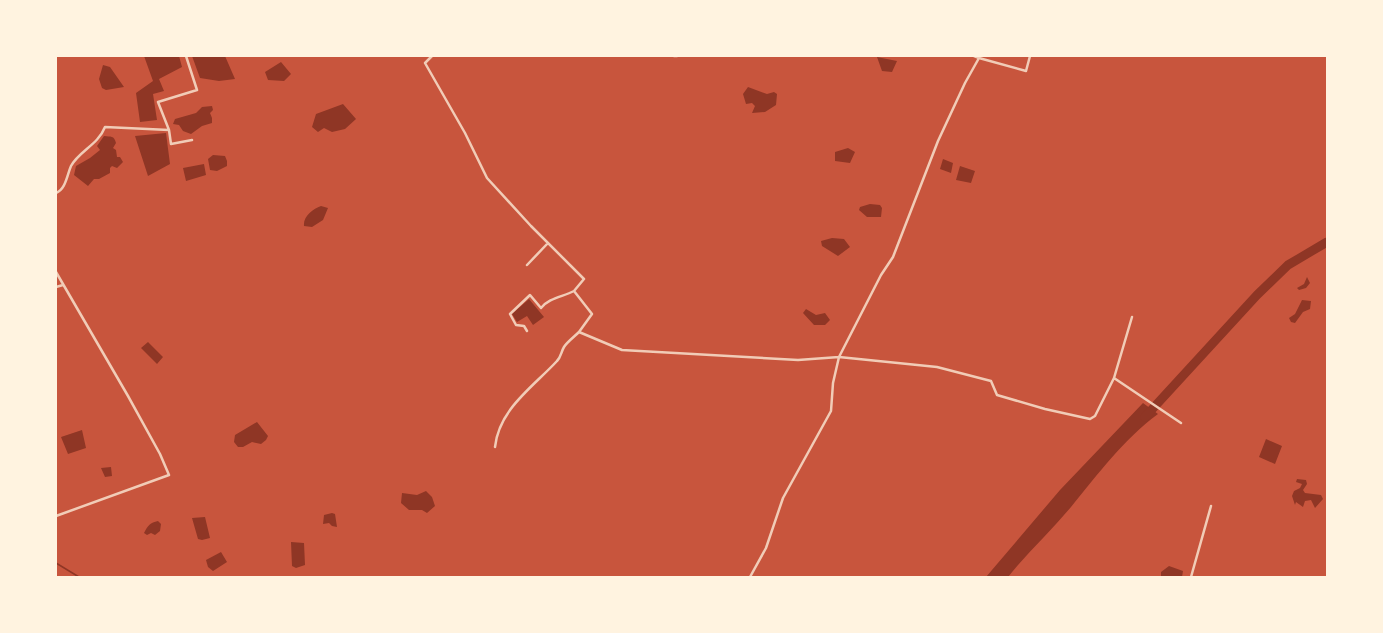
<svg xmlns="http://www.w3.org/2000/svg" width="1383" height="633" viewBox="0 0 1383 633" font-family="'Source Sans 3',sans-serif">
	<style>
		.water { fill: #8f3625 }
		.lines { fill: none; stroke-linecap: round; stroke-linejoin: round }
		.stream { stroke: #8f3625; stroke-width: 1.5 }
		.river { stroke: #8f3625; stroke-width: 9 }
		.minor { stroke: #f1ccb7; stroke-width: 2.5 }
	</style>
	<rect width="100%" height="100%" fill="#c8553d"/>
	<path class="water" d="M144 56H179L182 67 159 79 164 91 153 94 157 120 140 122 136 93 153 81Z
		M192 56H225L235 79 219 81 200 78Z
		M877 57 897 61 892 72 882 71Z
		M281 62 291 74 284 81 268 80 265 72Z
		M103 65 110 67 124 87 106 90 102 88 99 79Z
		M748 87 767 94 774 92 777 94 776 105 765 112 752 113 755 106 752 103 746 104 743 94Z
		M343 104 356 119 345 129 332 132 324 128 318 132 312 127 316 114Z
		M212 106 213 110 210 113 212 118V123L202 126 191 134 183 131 179 125 173 124 175 119 196 113 202 107Z
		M166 133 170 164 148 176 135 136Z
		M104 136C111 137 114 135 116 143L113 148 116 150 117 157H120L123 162 117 168 112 166 110 168V173L99 179H94L88 186 74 175 76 166 90 158 100 150 97 146Z
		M848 148 855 152 850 163 835 161V152Z
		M213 155 225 156 227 161V166L217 171 210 170 208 159Z
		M943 159 953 163 951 173 940 169Z
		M204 164 206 175 186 181 183 168Z
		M960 166 975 171 971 183 956 180Z
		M870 204 880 205 882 208 881 217H867L859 210 860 207Z
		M321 206 328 208 323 220 312 227 304 226C303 216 313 209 321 206Z
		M832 238 844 239 850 247 838 256 822 246 821 241Z
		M1307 277 1310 283 1306 288 1299 290 1297 288 1304 284Z
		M529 299 544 317 533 325 527 316 517 322 512 314Z
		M1302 300 1311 301 1310 309 1303 312 1295 323 1291 322 1289 318 1295 314Z
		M806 309 816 315 825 313 830 320 825 325H814L803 313Z
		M148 342 163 357 157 364 141 348Z
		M1143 403 1158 414C1124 439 1098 474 1071 507 1051 531 1028 552 1008 577H986L1060 490Z
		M257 422 268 436 266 440 261 444 252 442 243 447H238L234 442 235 435Z
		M82 430 86 448 68 454 61 437Z
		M1266 439 1282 446 1275 464 1259 457Z
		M111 467 112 476 105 477 101 468Z
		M1297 479 1306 480 1307 484 1303 490 1305 493 1321 495 1323 499 1315 508 1311 500 1305 501 1303 507 1296 502 1295 505 1292 496 1294 491 1300 488 1302 484 1296 482Z
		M426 491 432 497 435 506 427 513 422 510H409L401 503 402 493 417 495Z
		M332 513 335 514 337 527 332 526 329 523 323 524 324 515Z
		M205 517 210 538 202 540 198 539 192 518Z
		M158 521 161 524 160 531 155 535 151 533 147 535 144 533C148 525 150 523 158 521Z
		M291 542 304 543 305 565 296 568 292 566Z
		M221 552 227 562 213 571 208 567 206 560Z
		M1169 566 1183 571 1182 577 1161 576V572Z"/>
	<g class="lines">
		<path class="stream" d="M56 563 79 577"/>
		<path class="river" d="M1145 417 1257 295 1288 265 1327 242"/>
		<path class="minor" d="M432 56 425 63 465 133 487 178 531 226 584 279 574 291 592 314 579 332 622 350 798 360 839 357 881 275 893 257 938 141 965 83 979 58 1026 71 1030 56
			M674 56H677
			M974 56 979 58
			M169 130 171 144 192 140
			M56 193C66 189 67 175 71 166 79 151 98 145 105 127L169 130 158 102 197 90 186 56
			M527 265 548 243
			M56 272 128 396 160 454 169 475 56 516
			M56 287 63 285
			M527 331 524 326 516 325 510 314 530 295 541 308C549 298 562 297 574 291
			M1114 378 1181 423
			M495 447C499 409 533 387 557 361 561 357 561 352 564 347 567 342 574 337 579 332
			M750 577 766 548 783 498 831 411 833 383 839 357 937 367 991 381 997 395 1045 409 1090 419 1095 416 1114 378 1132 317
			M1191 577 1211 506"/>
	</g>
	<rect width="1383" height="633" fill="none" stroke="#fff3e0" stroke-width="114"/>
</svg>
